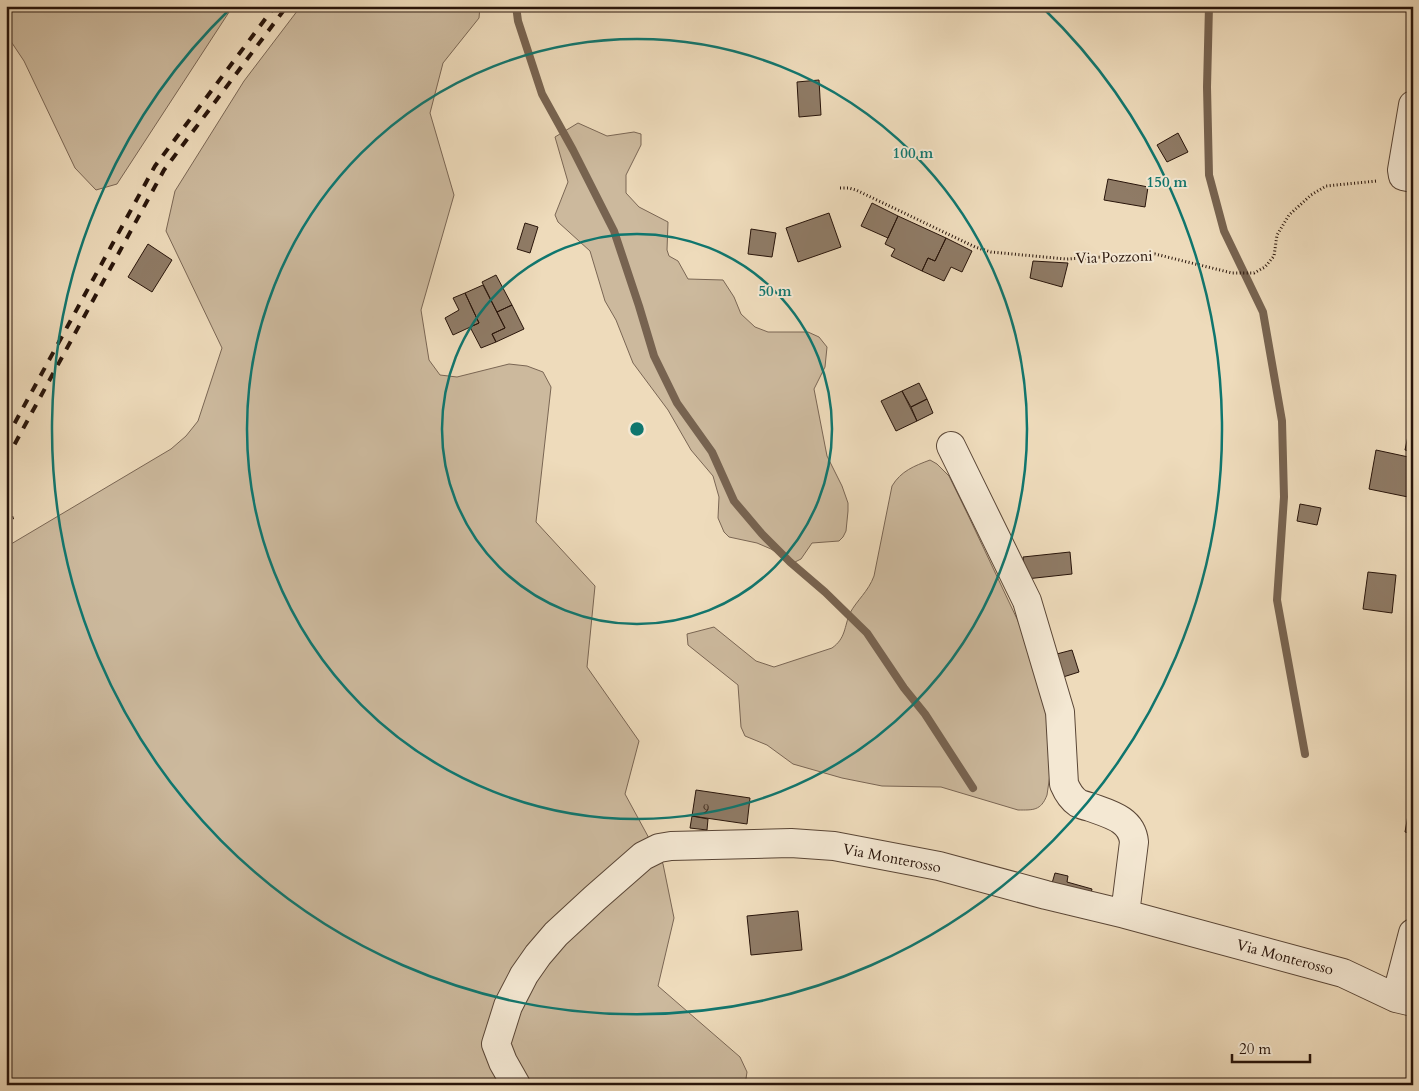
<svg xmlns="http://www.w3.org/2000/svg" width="1419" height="1091" viewBox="0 0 1419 1091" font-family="Cardo,serif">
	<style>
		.green { fill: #ccb99d; stroke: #7a6654 }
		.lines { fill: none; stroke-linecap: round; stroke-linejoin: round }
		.stream { stroke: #776350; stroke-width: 8 }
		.building { fill: #8f7b66; stroke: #28140a }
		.minor-casing { stroke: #5a4636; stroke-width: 30 }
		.path { stroke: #28140a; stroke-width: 3; stroke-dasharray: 1 2.5; stroke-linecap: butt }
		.minor { stroke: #f4e8d3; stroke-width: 28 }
		.rail { stroke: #28140a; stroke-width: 4; stroke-dasharray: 9 9; stroke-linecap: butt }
		.ring { fill: none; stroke: #0f766e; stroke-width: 2.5 }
		.labels { text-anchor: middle; stroke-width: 4; stroke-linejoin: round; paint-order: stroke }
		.number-label { font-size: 12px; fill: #422e21 }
		.street-label { font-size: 15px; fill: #28140a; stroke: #f4e8d3 }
		.centre { fill: #0f766e; stroke: #f4e8d3; stroke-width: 2.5 }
		.ring-label { font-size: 15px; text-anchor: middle; font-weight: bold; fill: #0f766e; stroke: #f4e8d3; stroke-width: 4; stroke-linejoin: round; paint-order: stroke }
	</style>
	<rect width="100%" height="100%" fill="#eedbbb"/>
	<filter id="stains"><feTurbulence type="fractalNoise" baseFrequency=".004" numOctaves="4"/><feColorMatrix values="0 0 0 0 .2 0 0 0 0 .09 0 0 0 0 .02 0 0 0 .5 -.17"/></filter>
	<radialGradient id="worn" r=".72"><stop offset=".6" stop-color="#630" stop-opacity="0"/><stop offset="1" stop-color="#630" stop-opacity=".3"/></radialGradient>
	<path class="green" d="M6 6H233L117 184 96 190 75 168 24 61 6 34Z
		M301 6H480L479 18 443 63 430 113 454 195 421 310 429 360 440 375 457 377 509 364 527 366 543 372 551 387 536 522 595 586 587 667 639 741 625 794 663 864 674 918 658 986 740 1057 747 1072 745 1085H8L6 1084V547L171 449 186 436 198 421 222 348 166 231 175 191 244 81Z
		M578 123 607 136 634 132 641 134V145L626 175V193L639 207 668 222 667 250 669 256 678 261 688 279 723 280 734 297 741 314 755 327 768 332H808L819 337 827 347 825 367 814 389 827 456 842 486 848 503V511L846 531 843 537 839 541 812 543 801 559 795 562 789 561 771 549 757 543 729 537 724 532 718 518 719 497 713 476 691 450 668 410 633 363 616 320 605 301 590 251 558 222 555 215 568 182 555 137Z
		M930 460 937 464 949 476 968 515 1018 621 1052 699 1055 740 1047 795C1041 811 1033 810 1018 810L941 787 882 786 842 778 793 764 767 745 745 736 741 727 738 685 688 645 687 634 714 627 756 661 774 667 832 648C846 638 844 627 850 613 857 600 868 592 874 576L892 486C901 471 914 466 930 460Z"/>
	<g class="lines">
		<path class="stream" d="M516 6 518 21 542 94 573 150 614 231 639 306 654 356 677 403 712 452 734 501 762 534 790 562 825 592 867 633 904 688 925 714 973 788
			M1209 6 1207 87 1209 175 1224 231 1263 312 1282 421 1284 497 1277 600 1305 754"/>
	</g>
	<path class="building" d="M819 80 821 115 799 117 797 82Z
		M1178 133 1188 152 1167 162 1157 145Z
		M1108 179 1148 187 1145 207 1104 200Z
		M872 203 898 216 888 238 861 226Z
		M829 213 841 247 798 262 786 228Z
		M898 216 946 238 935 261 928 258 922 271 891 256 895 249 885 244Z
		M525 223 538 227 530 253 517 249Z
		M751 229 776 233 772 257 748 254Z
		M946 238 972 251 962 272 951 267 944 281 922 271 928 258 935 261Z
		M148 244 172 260 152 292 128 277Z
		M1033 261 1068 263 1062 287 1030 278Z
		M496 275 512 305 497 312 482 282Z
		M483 285 505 328 492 334 496 342 481 348 470 327 479 323 465 293Z
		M465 293 479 323 453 335 445 318 459 310 453 298Z
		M512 305 524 329 496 342 492 334 505 328 497 312Z
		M919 383 927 399 911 407 902 391Z
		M902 391 917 421 896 431 881 401Z
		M927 399 933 413 917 421 911 407Z
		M1412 417 1413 418V452L1405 450Z
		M1376 450 1413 458V498L1369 489Z
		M1300 504 1321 508 1317 525 1297 521Z
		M1070 552 1072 574 1026 579 1023 557Z
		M1368 572 1396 575 1392 613 1363 609Z
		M1072 650 1079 672 1060 678 1053 655Z
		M696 790 750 798 747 824 692 816Z
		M1408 815 1413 816V834L1405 832Z
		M692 816 708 819 707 830 690 828Z
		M1055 873 1068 876 1067 882 1092 889 1089 900 1050 890Z
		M798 911 802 950 751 955 747 916Z"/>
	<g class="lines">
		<g class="minor-casing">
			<path id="minor" d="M1413 105 1402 170 1403 176 1413 178
				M951 446 1027 601 1060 712 1064 784C1067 791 1072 799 1078 803 1082 805 1086 806 1090 807 1109 814 1132 819 1134 842L1125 914
				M1396 998 1413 933
				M516 1085 503 1062 496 1044 508 1006 524 975 538 955 556 934 595 898 643 856 659 848 671 846 791 843 834 846 939 866 1046 895 1125 914 1343 973 1396 998 1413 1002"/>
		</g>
		<path class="path" d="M840 188H849L856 190 975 247 991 252 1066 259 1155 254 1232 273H1254L1265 267 1274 256 1277 235 1289 215 1311 195 1326 186 1377 181
			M6 520 15 517"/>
		<use href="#minor" class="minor"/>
		<path class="rail" d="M6 439 155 166 275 6
			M6 460 164 170 287 6"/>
	</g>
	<g class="ring">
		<circle cx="637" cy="429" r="195"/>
		<circle cx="637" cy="429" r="390"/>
		<path d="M1043 8A585 585 0 1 1 231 8"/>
	</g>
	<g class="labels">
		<g class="number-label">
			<text x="706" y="813">9</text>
		</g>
		<g class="street-label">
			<text transform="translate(1114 257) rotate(-2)" y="5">Via Pozzoni</text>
			<text transform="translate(892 858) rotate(11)" y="5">Via Monterosso</text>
			<text transform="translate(1285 957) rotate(15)" y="5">Via Monterosso</text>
		</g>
	</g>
	<circle cx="637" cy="429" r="8" class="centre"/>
	<g class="ring-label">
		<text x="913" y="158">100 m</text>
		<text x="1167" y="187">150 m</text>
		<text x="775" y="296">50 m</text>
	</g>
	<rect width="1419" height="1091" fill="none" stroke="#eedbbb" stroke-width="25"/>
	<rect x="8" y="8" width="1404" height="1076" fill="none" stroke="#28140a" stroke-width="2.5"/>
	<rect x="12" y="12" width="1394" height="1066" fill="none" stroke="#28140a"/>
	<path d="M1232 1054v8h78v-8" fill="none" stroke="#28140a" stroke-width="2.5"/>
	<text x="1239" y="1054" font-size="15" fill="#28140a" stroke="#f4e8d3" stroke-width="4" paint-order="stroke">20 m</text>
	<rect width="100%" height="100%" filter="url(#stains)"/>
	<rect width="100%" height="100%" fill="url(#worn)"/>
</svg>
